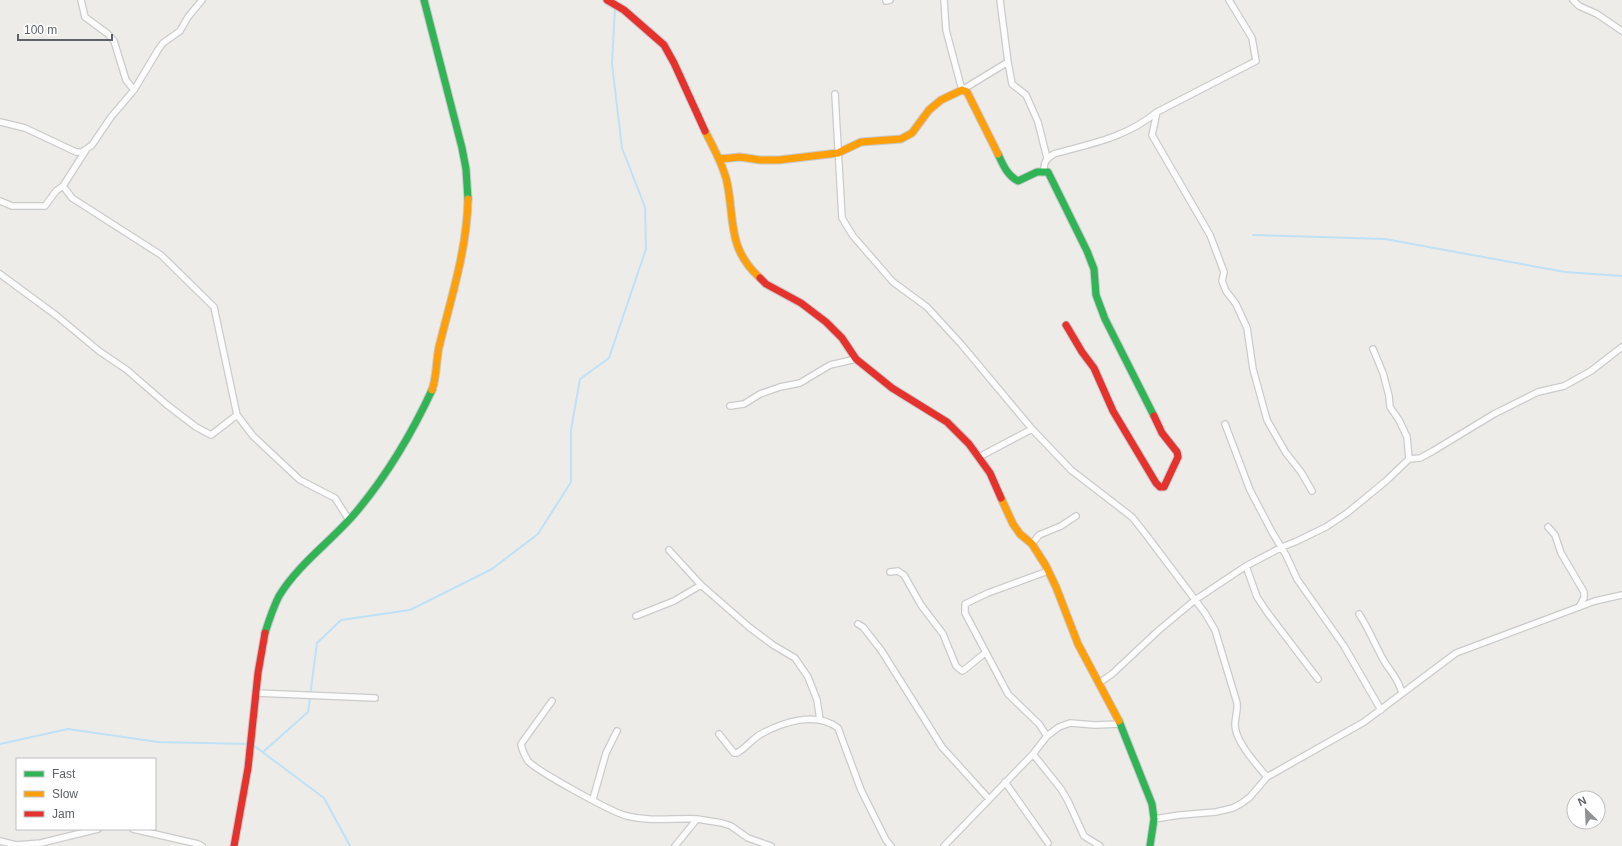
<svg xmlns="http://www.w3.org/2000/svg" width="1622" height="846" viewBox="0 0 1622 846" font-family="Arial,sans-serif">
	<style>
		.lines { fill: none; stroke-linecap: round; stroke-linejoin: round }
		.stream { stroke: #bfe1f6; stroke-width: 2 }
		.street-casing { stroke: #cacbcb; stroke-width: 8 }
		.fast-casing { stroke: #c8c8c8; stroke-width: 9 }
		.slow-casing { stroke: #c8c8c8; stroke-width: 9 }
		.jam-casing { stroke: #c8c8c8; stroke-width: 9 }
		.street { stroke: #fcfcfc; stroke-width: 5.5 }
		.fast { stroke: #30b455; stroke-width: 7 }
		.slow { stroke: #ff9f0a; stroke-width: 7 }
		.jam { stroke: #e5322d; stroke-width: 7 }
	</style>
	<rect width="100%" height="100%" fill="#eeece9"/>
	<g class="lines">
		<path class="stream" d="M1253 235 1385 239 1565 272 1622 276
			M0 744 68 729 158 742 248 744
			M253 745 324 798 350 846
			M263 752 308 712 317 643 341 620 410 610 492 569 538 534 571 482V430L580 379 609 358 646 249 645 207 622 148 612 64 615 7"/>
		<g class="street-casing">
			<path id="street" d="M81 0 85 17 108 34 114 41 126 80 134 90
				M944 0 946 30 962 90 1008 62 1000 0
				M1573 0 1579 6 1597 14 1622 31
				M886 1 890 0
				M1008 62 1012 84 1026 95 1038 122 1047 158
				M835 94 842 218 853 236 893 282 927 307 961 344 1032 429 1071 470 1132 517 1144 532 1205 613 1215 630 1237 703C1238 711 1235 717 1235 725 1235 741 1257 765 1267 777
				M1157 112 1256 61 1252 38 1229 0
				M0 122 25 128 76 152H82L92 145 111 117 134 90 158 50 163 43 180 31 188 17 202 0
				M86 150 63 186 72 198 161 255 214 307 237 415 253 436 300 480 335 498 349 520
				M1044 170C1044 161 1047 158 1054 154 1093 143 1125 138 1157 112L1152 135 1210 235 1224 272 1222 281 1226 291 1236 304 1247 328 1253 369 1267 420 1286 453 1301 472 1312 491
				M0 201 12 206H45L56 191 63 186
				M0 274 57 316 99 351 127 370 166 404 196 427 211 435 237 415
				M1373 349 1383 373 1389 396 1390 407 1399 420 1407 437 1409 459
				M730 406 744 404 760 394 780 387 800 383 830 365 856 359
				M1225 424 1250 490 1272 532 1286 555 1297 579 1344 646 1381 710
				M979 457 1032 429
				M1548 527 1555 535 1561 553 1584 592V598L1579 607
				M1032 544 1039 535 1061 526 1076 516
				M669 550 701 585 749 627 773 645 795 658 808 677 817 700 820 720
				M1246 566 1257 597 1267 612 1318 679
				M890 572 898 571 904 575 921 605 943 634 956 666 962 671 964 670 985 653
				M1359 614C1369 629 1375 645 1384 661 1391 672 1399 680 1402 693
				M636 616 674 601 701 585
				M858 624 863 627 881 650 942 747 989 799
				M1099 683 1112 674 1159 630 1195 600 1246 566 1282 547 1295 542 1326 527 1347 513 1386 481 1409 459 1420 458 1433 451 1494 414 1538 392 1564 386 1591 371 1622 347
				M256 693 375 698
				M552 701 521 744C522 750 525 756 528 761 537 771 613 813 627 816 651 822 674 818 697 819L675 846
				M719 734 734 753H737C746 748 752 739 761 734 783 722 816 711 838 728L861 790 886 840 891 846
				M1047 736 1039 724 1008 694 965 613V604L988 593 1048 571
				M1033 754 1061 789 1068 801 1084 836 1100 846
				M1005 782 1048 843
				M593 799 606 753 617 731
				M697 819 722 823 731 826 748 838 771 846
				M1154 819 1180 815 1216 812 1233 808 1242 803 1250 797 1267 777 1364 722 1456 653 1595 601 1622 595
				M133 829 198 844 202 846
				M0 841 16 845 41 843 98 829
				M944 846 1033 754 1047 736 1059 727 1070 723 1095 725 1120 724"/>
		</g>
		<g class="fast-casing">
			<path id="fast" d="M424 0 462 148 466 169 468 199
				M998 154C1003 165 1007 175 1018 181L1037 172H1048L1087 251 1094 269 1096 295 1105 319 1154 416
				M265 633C269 620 273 608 279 596 299 563 333 540 357 511 387 475 412 433 432 390
				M1119 721 1152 804 1154 819 1150 846"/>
		</g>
		<g class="slow-casing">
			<path id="slow" d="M705 131C713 147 723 164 727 182 735 221 727 248 760 278
				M720 159 740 157 760 160H779L838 153 861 142 901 139 912 133 929 110 941 100 962 90 967 92 998 154
				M432 390C437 376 436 361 439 347 451 298 467 250 468 199
				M1001 498 1013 524 1020 534 1032 544 1046 566 1056 587 1078 644 1119 721"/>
		</g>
		<g class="jam-casing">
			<path id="jam" d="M607 0 624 10 664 45 674 63 705 131
				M760 278 766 284 801 303 826 322 842 338 856 359 892 388 947 422 969 444 990 473 1001 498
				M1066 325 1082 352 1094 368 1113 411 1156 483 1160 487H1164L1178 457 1177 452 1162 433 1154 416
				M234 846 248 768 258 673 265 633"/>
		</g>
		<use href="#street" class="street"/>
		<use href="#fast" class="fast"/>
		<use href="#slow" class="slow"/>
		<use href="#jam" class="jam"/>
	</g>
	<rect x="16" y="758" width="140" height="72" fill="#ffffff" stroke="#bfc0c2"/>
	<rect x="24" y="771" width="20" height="6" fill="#30b455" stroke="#bfc0c2"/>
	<text x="52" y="778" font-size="12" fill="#5e6266">Fast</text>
	<rect x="24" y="791" width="20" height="6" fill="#ff9f0a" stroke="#bfc0c2"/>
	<text x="52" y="798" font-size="12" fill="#5e6266">Slow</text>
	<rect x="24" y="811" width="20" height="6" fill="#e5322d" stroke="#bfc0c2"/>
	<text x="52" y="818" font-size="12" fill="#5e6266">Jam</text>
	<g transform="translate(1586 810) rotate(336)"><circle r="19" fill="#ffffff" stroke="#bfc0c2"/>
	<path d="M0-3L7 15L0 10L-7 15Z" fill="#909294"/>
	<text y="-6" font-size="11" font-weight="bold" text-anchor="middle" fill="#5e6266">N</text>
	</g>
	<path d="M18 34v6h94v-6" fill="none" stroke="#5e6266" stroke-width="2"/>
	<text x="24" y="34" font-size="12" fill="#5e6266" stroke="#ffffff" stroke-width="3" paint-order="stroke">100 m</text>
</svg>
